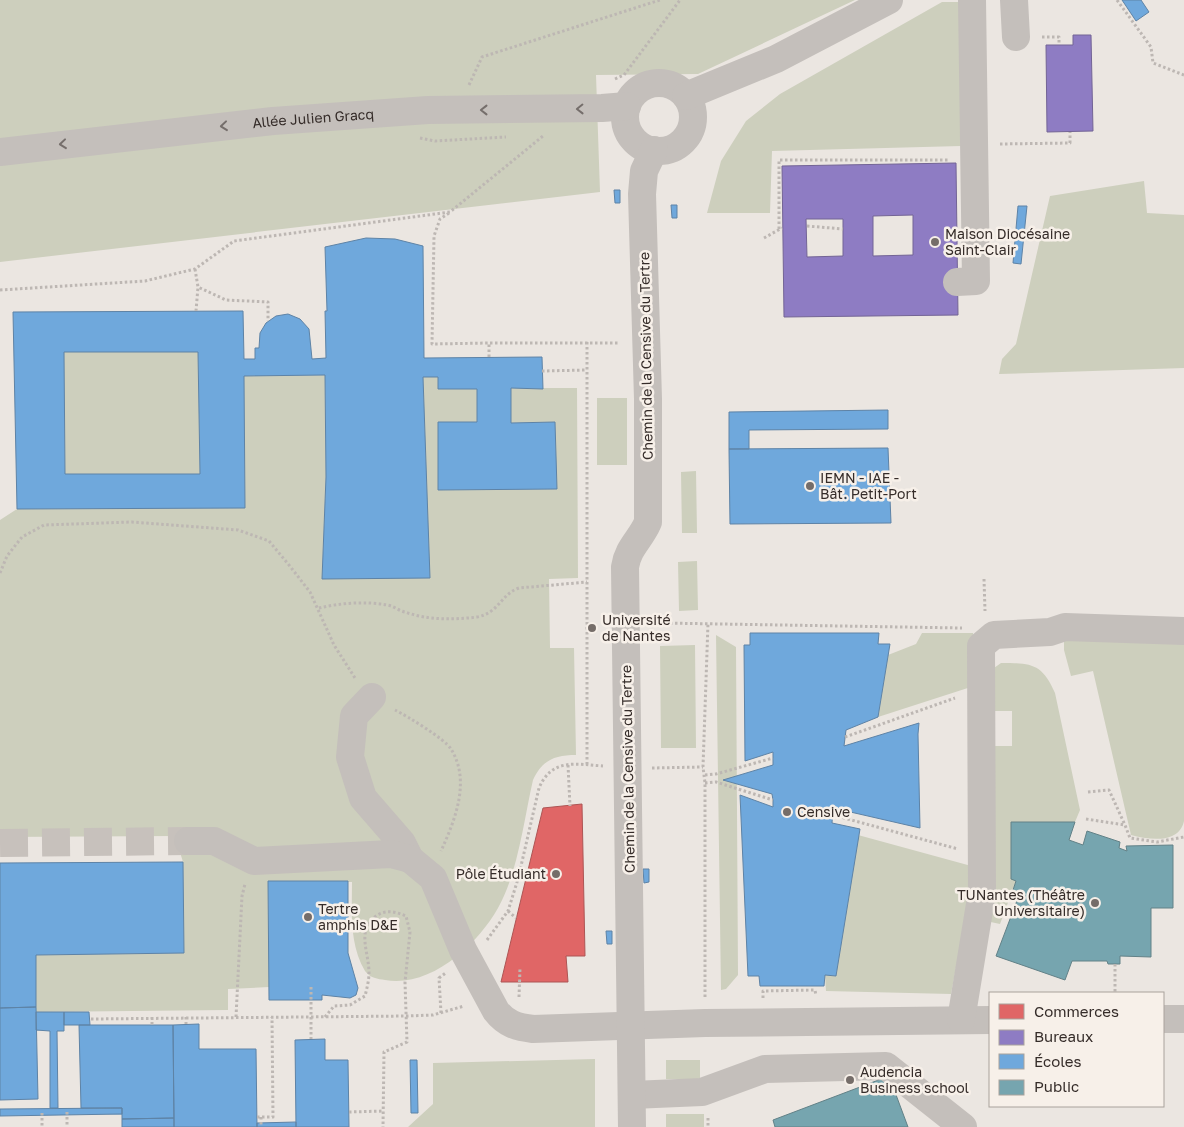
<svg xmlns="http://www.w3.org/2000/svg" width="1184" height="1127" viewBox="0 0 1184 1127" font-family="'Golos Text',sans-serif">
	<style>
		.green { fill: #cdcfbd }
		.shops { fill: #e06666; stroke: #ad5554 }
		.offices { fill: #8e7cc3; stroke: #736495; fill-rule: evenodd }
		.schools { fill: #6fa8dc; stroke: #5e83a6; fill-rule: evenodd }
		.public { fill: #76a5af; stroke: #628187 }
		.lines { fill: none; stroke-linecap: round; stroke-linejoin: round }
		.minor-tunnel { stroke: #c7c1bc; stroke-width: 28; stroke-dasharray: 28 14; stroke-linecap: butt }
		.path { stroke: #bdb7b3; stroke-width: 3; stroke-dasharray: 2.5 2.5; stroke-linecap: butt }
		.minor { stroke: #c4bfbb; stroke-width: 28 }
		.oneway { stroke: #756e6b }
		.poi-dot { fill: #756d69; stroke: #f7f0e9; stroke-width: 2 }
		.labels { text-anchor: middle; stroke-width: 5; stroke-linejoin: round; paint-order: stroke }
		.street-label { font-size: 14px; fill: #352c29; stroke: #f7f0e9 }
		.poi-label { font-size: 14px; fill: #352c29; stroke: #f7f0e9; text-anchor: start }
	</style>
	<rect width="100%" height="100%" fill="#ebe6e1"/>
	<path class="green" d="M0 0H855L698 74 596 75 600 192 0 262Z
		M942 2H966L961 146 772 151 770 213H707L721 161 746 121 780 94Z
		M1144 181 1147 213 1184 215V368L999 374 1002 359 1016 344 1050 196Z
		M64 352H198L200 474H65Z
		M325 375 326 477 322 578H429L423 377H438V389H477V422H438L439 490 556 489 555 422 511 423V388H577L578 578 549 579 550 648H574L576 755C555 755 542 760 533 780 524 819 518 873 498 908 477 945 431 988 385 980 378 979 370 978 365 971 349 944 352 912 352 882L268 881 269 987 228 989V1010L36 1012V955L184 953 183 862 175 836 0 837V520L17 509 245 508 244 376Z
		M597 398H627V465H597Z
		M696 471 697 533H682L681 472Z
		M697 561 698 610 679 611 678 562Z
		M922 633H973L974 686 878 717 888 655 916 644Z
		M716 635 736 647 738 975 726 989 721 990Z
		M1184 638V821C1179 844 1150 840 1131 835L1093 671 1071 676 1064 650V641Z
		M695 645 696 748H661L660 646Z
		M1001 663C1031 663 1042 663 1055 693L1080 810 1075 822 1011 823 1016 881 1000 924 986 921 993 746H1012V711H994V668Z
		M858 835 975 867 951 994 826 991 825 975 836 976Z
		M595 1059V1127H408L433 1104V1063Z
		M666 1060H700V1079H666Z
		M666 1114H704V1127H666Z"/>
	<path class="shops" d="M582 804 585 956H566L568 982H501L543 808Z"/>
	<path class="offices" d="M1073 35H1091L1093 131 1047 132 1046 45H1073Z
		M956 163 958 315 784 317 782 166ZM913 215V255L873 256V216ZM806 219H843V256L807 257Z"/>
	<path class="schools" d="M1122 0H1141L1149 12 1136 21Z
		M614 190H620V203H615Z
		M671 205H677V218H672Z
		M1018 206H1027L1021 264 1013 263Z
		M366 238 395 239 423 246 424 358 542 357 543 389 511 388V423L555 422 557 489 438 490V422H477V389H438V377H423L430 578 322 579 326 477 325 375 244 376 245 508 17 509 13 312 243 311 244 359H255V348H259L260 333 266 323 276 316 288 314 300 319 309 329 312 359 326 358 325 311H327L325 247ZM64 352H198L200 474H65Z
		M888 410V429L749 430V449H729V412Z
		M888 448 891 523 730 524 729 449Z
		M750 633H879L878 644H890L878 717 846 730 844 746 919 723 918 734 920 828 833 808 832 823 860 829 836 976 825 975 824 986H760L759 976H748L740 795 773 807V800L772 794 723 780 773 765V752L745 761 744 645H750Z
		M183 862 184 953 36 955V1007L0 1008V863Z
		M643 869H649V882L644 883Z
		M268 881H348V953L358 988 356 995 350 998 322 995V1000H269Z
		M606 931H612V944H607Z
		M36 1007 38 1099 0 1100V1008Z
		M36 1012H64V1031H57L58 1108H50V1031L36 1030Z
		M64 1012H89L90 1025H64Z
		M199 1024V1049H256L257 1127H174L173 1025Z
		M79 1025H173L174 1118 122 1119V1108H81Z
		M325 1039V1060H348L349 1127H296L295 1040Z
		M410 1060H417L418 1113H411Z
		M122 1108V1114L0 1116V1109Z
		M174 1118V1127H122V1119Z
		M296 1122V1127H257V1123Z"/>
	<path class="public" d="M1011 822H1075L1069 840 1083 845 1087 831 1120 842 1119 848 1127 851 1126 846 1173 845V908H1151V957L1120 956V964H1108L1107 961H1072L1065 980 996 956 1018 898 1011 896 1016 881 1011 879Z
		M889 1076 908 1127H775L773 1120Z"/>
	<g class="lines">
		<path class="minor-tunnel" d="M0 843 188 841"/>
		<path class="path" d="M1117 0 1151 47 1153 63 1184 75
			M1042 37H1059V45
			M615 79 624 75 680 0
			M469 85 482 57 660 0
			M420 138 435 141 506 137
			M1000 144 1070 143V132
			M449 213 440 219 434 236 432 344 489 343
			M807 226 843 229
			M779 229V160H949
			M764 238 782 228
			M195 269 198 287 226 300 268 302V321
			M0 290 145 281 195 269 234 241 450 212 543 136
			M196 311 198 287
			M587 342V765
			M489 357V343H620
			M542 371 587 370
			M0 573 7 556 22 537 44 525 132 522 238 530 269 541 289 565 310 592 334 645 355 678
			M984 579 985 611
			M319 608C340 603 366 601 387 605 394 606 399 611 405 612 427 620 453 620 477 617 499 613 501 594 519 588L587 582
			M660 623 962 628
			M395 710C407 716 445 739 451 749 471 781 455 820 441 851
			M845 737 955 698
			M568 765 570 806
			M652 768 703 767
			M705 775 716 774 773 758
			M705 783 716 782 773 800
			M1088 792 1109 790 1125 825
			M833 815 958 849
			M1086 819 1125 825 1130 838 1157 842 1184 837
			M508 911 516 918
			M487 940 508 911 518 879 539 788C552 758 575 764 603 766
			M1115 964V993
			M311 987V1039
			M519 997 520 968
			M705 997V783L703 767 708 623
			M763 998V991L815 990 816 996
			M441 1013 439 978 447 972
			M152 1017V1025
			M186 1017V1024
			M236 1017 242 896 245 884
			M325 1017 334 1006 350 1005 365 996C367 988 369 980 369 973 369 952 356 930 376 916 386 909 396 912 406 916L410 932 405 982 407 1042 384 1052 383 1127
			M91 1019 407 1016 433 1015 464 1006
			M67 1112V1127
			M349 1112 384 1111
			M42 1113V1127
			M257 1117H273L272 1017
			M261 1117V1127
			M708 1118V1127"/>
		<g class="minor">
			<path d="M1014 0 1016 37"/>
			<circle cx="659" cy="117" r="34"/>
			<path d="M686 96 776 59 889 0"/>
			<path id="s1" d="M0 152 273 121 428 110 602 108 627 106"/>
			<path d="M957 282 976 281 972 0"/>
			<path d="M372 697 354 716 350 757 363 798 402 843 410 859"/>
			<path d="M188 841H214L254 861 391 854 410 859 433 878 463 950 496 1011C506 1024 517 1027 533 1029L705 1023 990 1020"/>
			<path d="M1163 1019H1184"/>
			<path d="M961 1020 982 892 981 646 994 635 1050 632 1065 627 1184 631"/>
			<path d="M632 1095 702 1092 765 1069 886 1066 963 1127"/>
			<path d="M632 1127 625 567C628 547 641 539 648 522V399L642 194 644 171 654 150"/>
		</g>
	</g>
	<defs><path id="oneway-chevron" d="M-2-3.5L2.5 0L-2 3.5" fill="none" stroke-width="1.6" stroke-linecap="round" stroke-linejoin="round" transform="scale(1.25)"/></defs>
	<g class="oneway">
		<use href="#oneway-chevron" transform="translate(580 109) rotate(179)"/>
		<use href="#oneway-chevron" transform="translate(484 110) rotate(180)"/>
		<use href="#oneway-chevron" transform="translate(224 126) rotate(174)"/>
		<use href="#oneway-chevron" transform="translate(63 144) rotate(174)"/>
	</g>
	<g class="poi-dot">
		<circle cx="935" cy="242" r="5"/>
		<circle cx="810" cy="486" r="5"/>
		<circle cx="592" cy="628" r="5"/>
		<circle cx="787" cy="812" r="5"/>
		<circle cx="556" cy="874" r="5"/>
		<circle cx="1095" cy="903" r="5"/>
		<circle cx="308" cy="917" r="5"/>
		<circle cx="850" cy="1080" r="5"/>
	</g>
	<g class="labels">
		<g class="street-label">
			<text dy="5" stroke="none"><textPath href="#s1" startOffset="315">Allée Julien Gracq</textPath></text>
			<text transform="translate(646 356) rotate(-91)" y="5">Chemin de la Censive du Tertre</text>
			<text transform="translate(628 769) rotate(-91)" y="5">Chemin de la Censive du Tertre</text>
		</g>
		<g class="poi-label">
			<text x="945" y="239">Maison Diocésaine<tspan x="945" dy="16">Saint-Clair</tspan></text>
			<text x="820" y="483">IEMN - IAE -<tspan x="820" dy="16">Bât. Petit-Port</tspan></text>
			<text x="602" y="625">Université<tspan x="602" dy="16">de Nantes</tspan></text>
			<text x="797" y="817">Censive</text>
			<text x="546" y="879" text-anchor="end">Pôle Étudiant</text>
			<text x="1085" y="900" text-anchor="end">TUNantes (Théâtre<tspan x="1085" dy="16">Universitaire)</tspan></text>
			<text x="318" y="914">Tertre<tspan x="318" dy="16">amphis D&amp;E</tspan></text>
			<text x="860" y="1077">Audencia<tspan x="860" dy="16">Business school</tspan></text>
		</g>
	</g>
	<rect x="989" y="992" width="175" height="115" fill="#f7f0e9" stroke="#a9a29c"/>
	<rect x="999" y="1004" width="25" height="15" fill="#e06666" stroke="#a9a29c"/>
	<text x="1034" y="1017" font-size="15" fill="#352c29">Commerces</text>
	<rect x="999" y="1030" width="25" height="15" fill="#8e7cc3" stroke="#a9a29c"/>
	<text x="1034" y="1042" font-size="15" fill="#352c29">Bureaux</text>
	<rect x="999" y="1054" width="25" height="15" fill="#6fa8dc" stroke="#a9a29c"/>
	<text x="1034" y="1067" font-size="15" fill="#352c29">Écoles</text>
	<rect x="999" y="1080" width="25" height="15" fill="#76a5af" stroke="#a9a29c"/>
	<text x="1034" y="1092" font-size="15" fill="#352c29">Public</text>
</svg>
